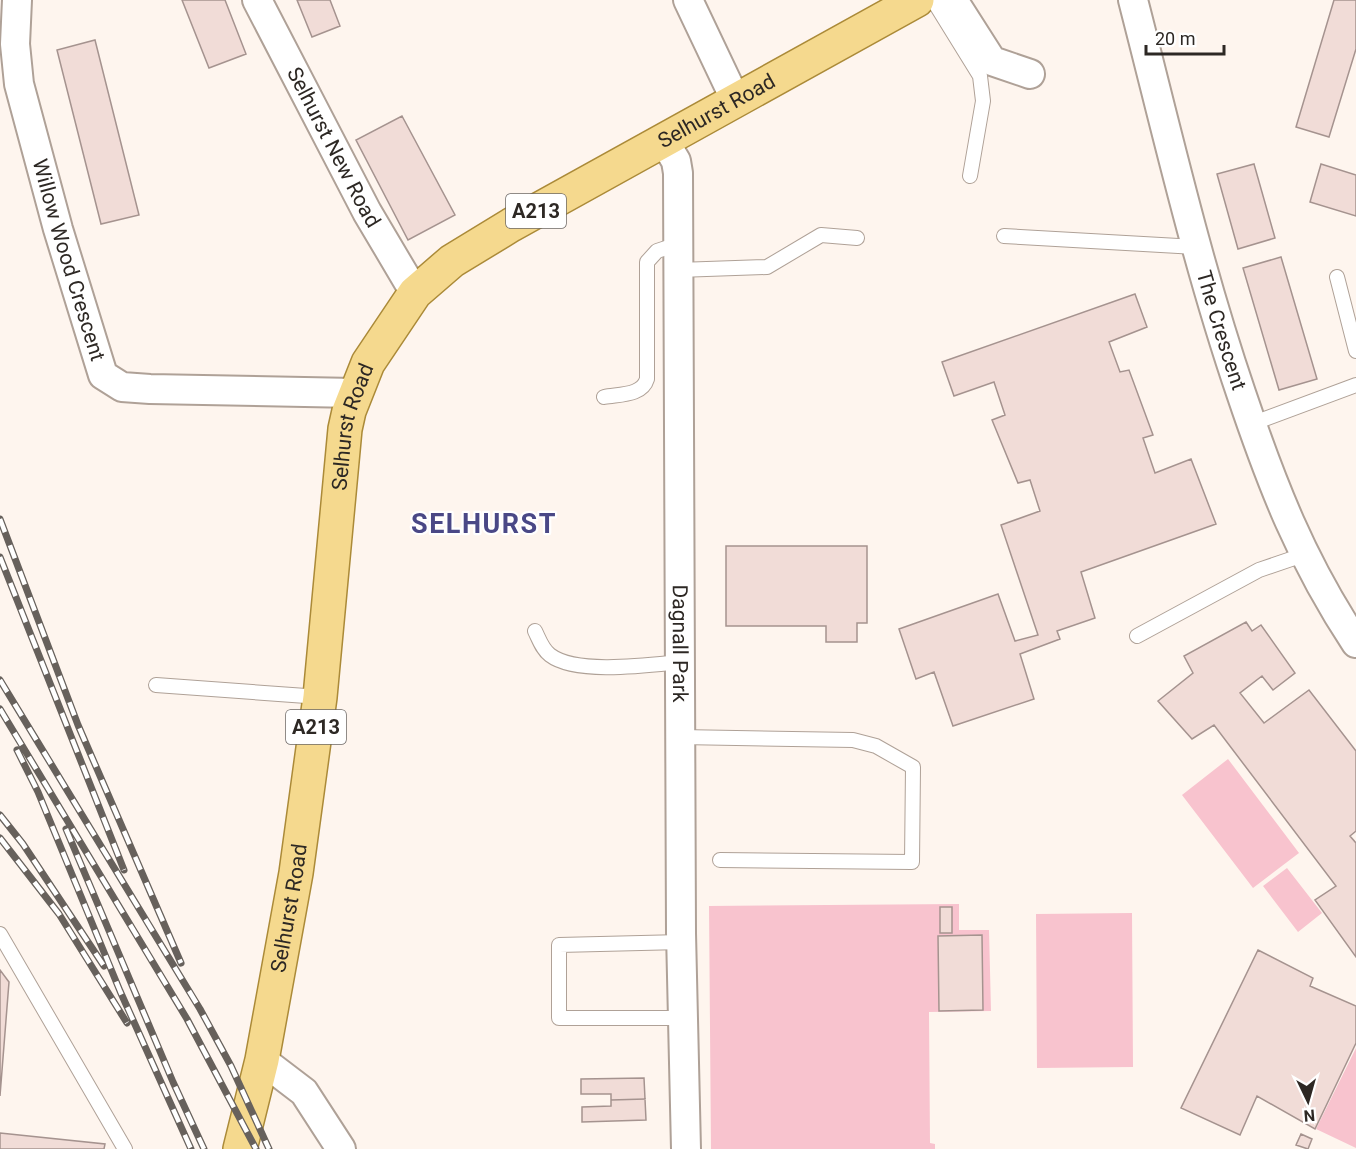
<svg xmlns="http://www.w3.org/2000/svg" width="1356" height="1149" viewBox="0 0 1356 1149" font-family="Roboto,sans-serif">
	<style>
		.green { fill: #f8c3ce }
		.building { fill: #f1dcd7; stroke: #a5938f; stroke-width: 1.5 }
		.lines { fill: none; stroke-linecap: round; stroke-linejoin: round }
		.service-casing { stroke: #afa197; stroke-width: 16 }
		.minor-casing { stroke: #afa197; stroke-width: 32 }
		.primary-casing { stroke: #ab8a38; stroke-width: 36 }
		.service { stroke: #fff; stroke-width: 14 }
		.minor { stroke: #fff; stroke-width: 28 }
		.primary { stroke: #f5d98e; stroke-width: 33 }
		.rail-casing { stroke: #67615c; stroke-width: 7 }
		.rail { stroke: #fff; stroke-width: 4.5; stroke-dasharray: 14; stroke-linecap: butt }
		.labels { text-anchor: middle; stroke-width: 4.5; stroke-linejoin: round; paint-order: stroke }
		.shield { fill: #fff; stroke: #6c6866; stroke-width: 1.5 }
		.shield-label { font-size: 20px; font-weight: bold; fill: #2d2824 }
		.street-label { font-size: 21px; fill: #2d2824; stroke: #fff }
		.district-label { font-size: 27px; font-weight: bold; letter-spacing: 1.5px; fill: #4a4886; stroke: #fff }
	</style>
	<rect width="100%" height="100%" fill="#fef5ee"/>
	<path class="green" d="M1228 759 1299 853 1253 888 1182 795Z
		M1287 868 1322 913 1298 932 1263 886Z
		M959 904V930H989L991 1011 929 1012 930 1143 935 1144V1149H711L709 906Z
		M1132 913 1133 1067 1037 1068 1036 914Z
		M1356 1048V1148L1316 1129Z"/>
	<path class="building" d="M182 0H225L246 54 209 68Z
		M297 0H330L340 26 312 37Z
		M1334 0H1356V49L1329 137 1296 127Z
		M95 40 139 215 101 224 57 50Z
		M402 116 455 215 408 240 356 140Z
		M1254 164 1275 238 1238 249 1217 174Z
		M1321 164 1356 175V216L1310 202Z
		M1281 257 1317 379 1279 390 1243 268Z
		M1135 294 1147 327 1109 342 1120 372 1129 370 1153 435 1143 438 1155 473 1191 459 1216 524 1081 572 1095 618 1057 631 1060 639 1020 654 1034 699 953 726 934 672 916 679 899 629 998 594 1015 641 1038 635 1001 525 1040 511 1030 480 1018 483 992 420 1005 415 994 382 954 396 942 362Z
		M726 546H867V623H857V642H826V626H726Z
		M1246 622 1252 631 1261 625 1295 673 1273 690 1262 676 1240 693 1264 723 1309 690 1356 751V831L1350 836 1356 843V957L1315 900 1336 886 1214 725 1192 739 1158 701 1193 673 1184 656Z
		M940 907H952V933H940Z
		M982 935 983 1010 939 1011 938 936Z
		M1258 950 1313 978 1310 986 1356 1006V1043L1315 1129 1257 1096 1240 1135 1181 1108Z
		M0 970 9 982 0 1096Z
		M644 1078 645 1099 611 1100V1094H581V1079Z
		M645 1099 646 1120 582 1122V1107L611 1106V1100Z
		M0 1133 105 1144 104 1149H0Z
		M1301 1134 1312 1139 1308 1149 1296 1145Z"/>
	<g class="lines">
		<g class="service-casing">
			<path id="service" d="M933 0 980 76 983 101 970 176
				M1004 236 1196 247
				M678 270 767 267 821 235 857 238
				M1337 277 1356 351
				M604 397C619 394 642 396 647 379V262L657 251 678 244
				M1251 424 1356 385
				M535 631C539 639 542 649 550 655 576 675 649 665 680 662
				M1137 636 1259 570 1303 555
				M156 685 320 697
				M680 737 853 740 876 746 913 767 912 862 720 860
				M0 934 125 1149
				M682 942 559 945V1018H683"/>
		</g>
		<g class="minor-casing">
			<g id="minor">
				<path id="s1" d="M17 0 15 44 19 84 58 229 103 375 122 387 150 389 355 393"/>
				<path id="s2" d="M257 0 367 212 415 293"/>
				<path d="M688 0 736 101"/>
				<path d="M953 0 992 61 1030 74"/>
				<path id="s3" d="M1133 0C1167 132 1197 264 1241 393 1272 485 1302 562 1356 643"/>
				<path id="s4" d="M664 141 676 161 678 173 681 933 686 1149"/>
				<path d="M262 1060 304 1092 341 1149"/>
			</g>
		</g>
		<g class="primary-casing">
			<g id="primary">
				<path id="s5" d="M240 1149 262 1060 296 873 320 697 345 429 349 411 368 363 415 293 452 261 511 225 917 0"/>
			</g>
		</g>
		<use href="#service" class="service"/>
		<use href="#minor" class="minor"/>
		<use href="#primary" class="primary"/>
		<g class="rail-casing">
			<path id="rail" d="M0 519 78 725 181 963
				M0 557 124 870
				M0 680 200 1009 231 1066 269 1149
				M0 709 187 1019 256 1149
				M17 750 38 792 120 991 191 1149
				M0 815 23 844 104 966
				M66 829 173 1082 204 1149
				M0 838 59 914 127 1023"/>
		</g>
		<use href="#rail" class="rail"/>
	</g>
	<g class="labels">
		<g class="shield">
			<rect x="506" y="194" width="60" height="34" rx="4.5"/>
			<rect x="286" y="710" width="60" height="34" rx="4.5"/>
		</g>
		<g class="shield-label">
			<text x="536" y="218">A213</text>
			<text x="316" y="734">A213</text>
		</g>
		<g class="street-label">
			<text dy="7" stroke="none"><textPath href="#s5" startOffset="1236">Selhurst Road</textPath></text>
			<text dy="7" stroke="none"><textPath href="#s2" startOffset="166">Selhurst New Road</textPath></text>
			<text dy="7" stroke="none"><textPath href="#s1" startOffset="267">Willow Wood Crescent</textPath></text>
			<text dy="7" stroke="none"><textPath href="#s3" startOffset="342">The Crescent</textPath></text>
			<text dy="7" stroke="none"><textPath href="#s5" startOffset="732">Selhurst Road</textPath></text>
			<text dy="7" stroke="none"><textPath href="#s4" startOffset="506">Dagnall Park</textPath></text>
			<text dy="7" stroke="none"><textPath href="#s5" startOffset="246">Selhurst Road</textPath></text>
		</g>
		<g class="district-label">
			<text x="484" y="533">SELHURST</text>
		</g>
	</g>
	<g transform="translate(1308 1101) rotate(175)" stroke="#ffffff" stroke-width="4.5" paint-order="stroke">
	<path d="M0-4.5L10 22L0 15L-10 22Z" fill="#2d2824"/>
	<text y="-9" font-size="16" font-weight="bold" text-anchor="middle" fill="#2d2824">N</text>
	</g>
	<path d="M1146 45v9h78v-9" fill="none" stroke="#2d2824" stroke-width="3"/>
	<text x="1155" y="45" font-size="18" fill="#2d2824" stroke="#ffffff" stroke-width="4.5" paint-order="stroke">20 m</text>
</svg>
